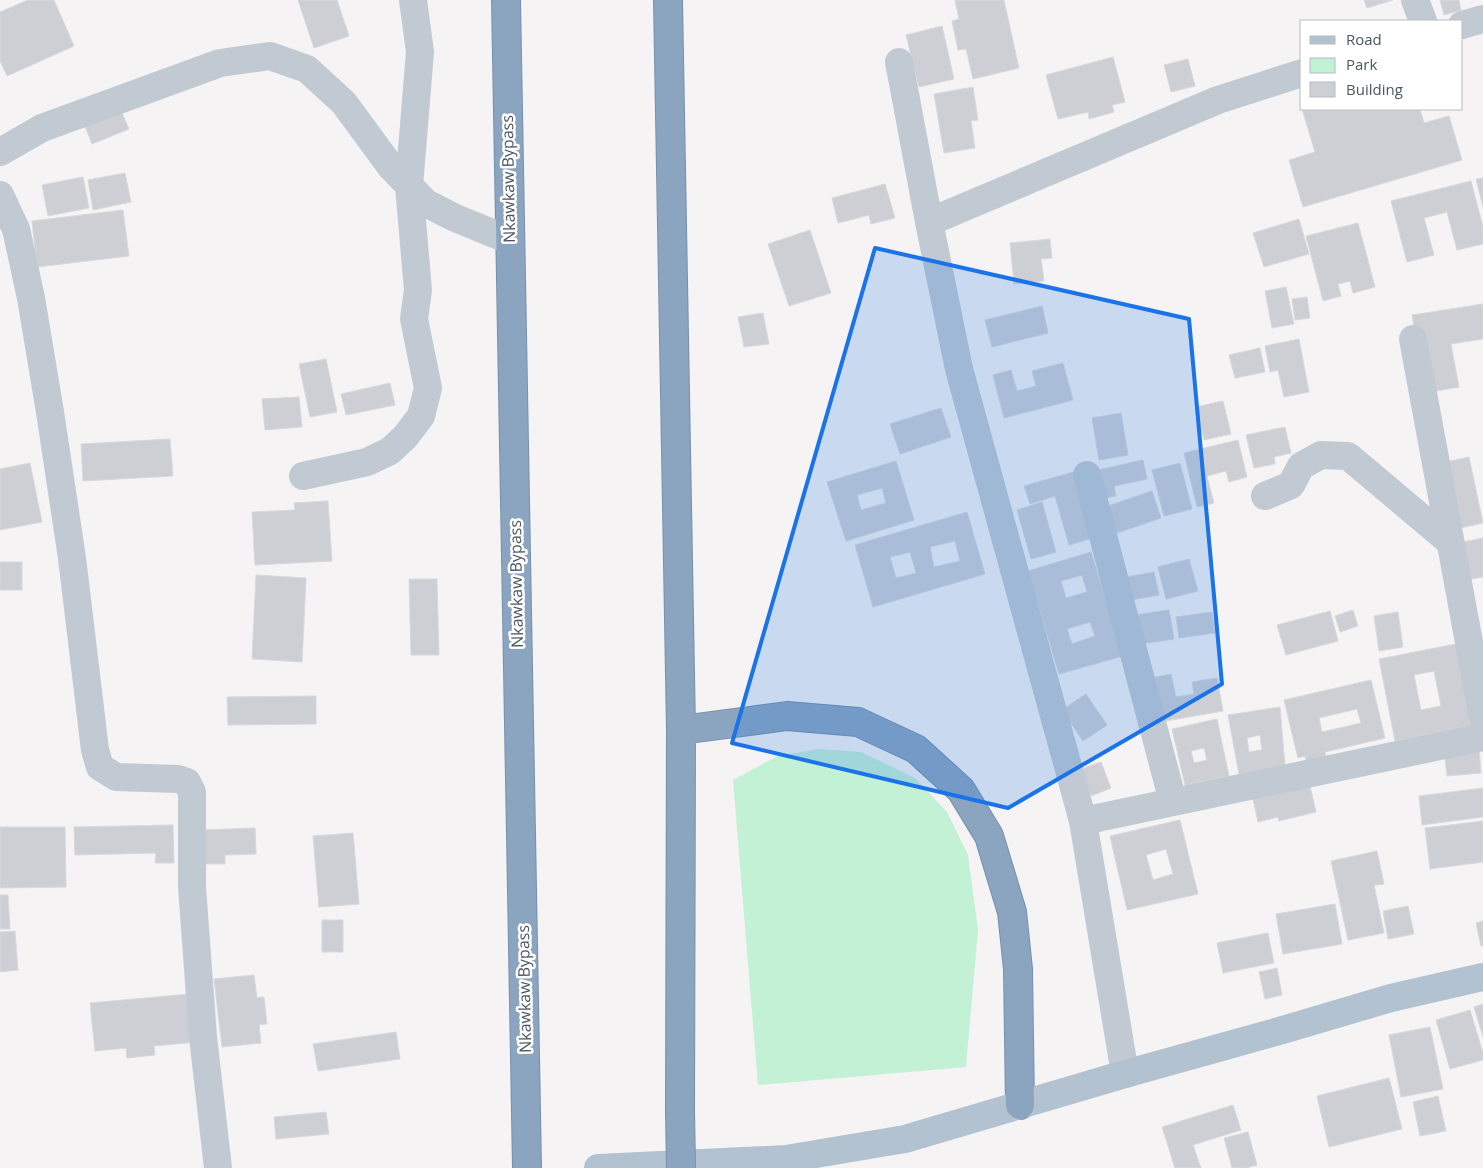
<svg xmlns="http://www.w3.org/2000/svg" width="1483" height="1168" viewBox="0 0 1483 1168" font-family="'Open Sans',sans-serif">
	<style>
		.green { fill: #c3f1d5 }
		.building { fill: #cdcfd5; stroke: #d7d9de; fill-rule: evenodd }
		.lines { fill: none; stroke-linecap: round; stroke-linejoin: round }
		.highway-casing { stroke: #7690ad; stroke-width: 30 }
		.minor { stroke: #c1cad2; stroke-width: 28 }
		.major { stroke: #b3c2d1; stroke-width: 28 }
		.highway { stroke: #8ba5c1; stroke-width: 28 }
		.highway-bridge-casing { stroke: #7690ad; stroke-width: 30; stroke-linecap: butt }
		.highway-bridge { stroke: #8ba5c1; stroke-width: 28 }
		.marked { fill: #1a73e8; fill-opacity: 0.2; stroke: #1a73e8; stroke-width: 4; stroke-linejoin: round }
		.labels { text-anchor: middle; stroke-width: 5; stroke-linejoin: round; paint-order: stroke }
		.street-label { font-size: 16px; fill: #4a5661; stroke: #fff }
	</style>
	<rect width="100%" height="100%" fill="#f5f3f3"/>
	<path class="green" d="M819 749 861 752 915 778 947 812 968 855 978 930 966 1067 758 1085 733 780 778 756Z"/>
	<path class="building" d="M28 0H54L74 46 7 76 0 61V12Z
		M298 0H337L349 36 314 48Z
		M955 0H1004L1019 68 973 79 966 49 958 50 952 21 959 19Z
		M1364 0H1393L1367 8Z
		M1440 0H1459L1461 10 1444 15Z
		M942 26 954 79 919 87 906 35Z
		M1113 57 1125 102 1112 105 1114 112 1089 119 1088 112 1058 119 1046 75Z
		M1188 59 1195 86 1171 92 1164 65Z
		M973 87 978 120 971 121 975 148 944 153 934 94Z
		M119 106 129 129 92 144 83 121Z
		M1302 109H1420L1424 123 1449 116 1462 160 1303 207 1289 160 1315 152Z
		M125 173 131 202 93 210 88 180Z
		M83 177 89 208 48 216 42 185Z
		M1483 178V207L1476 179Z
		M1471 181 1483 227V244L1457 250 1447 212 1424 218 1434 255 1407 262 1391 201Z
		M885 184 895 218 871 224 869 215 838 223 832 198Z
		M123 210 129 256 37 267 32 221Z
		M1299 219 1309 254 1264 267 1253 233Z
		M1358 223 1375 287 1353 293 1350 281 1338 284 1341 296 1323 301 1306 236Z
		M810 230 831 293 789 306 768 244Z
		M1050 239 1052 258 1041 259 1044 281 1014 284 1010 243Z
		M1286 287 1294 324 1272 328 1265 291Z
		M1307 297 1310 318 1295 320 1292 299Z
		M1483 304V339L1451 344 1459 387 1425 393 1412 315Z
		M1042 306 1048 333 992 347 985 320Z
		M763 313 769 344 744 347 738 317Z
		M1299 339 1309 392 1284 397 1278 370 1270 372 1265 346Z
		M1260 348 1265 372 1235 378 1229 355Z
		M326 359 337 412 310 417 299 364Z
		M1063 363 1073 400 1004 418 993 375 1011 370 1017 391 1036 386 1032 371Z
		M390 383 395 405 346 415 341 394Z
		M299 397 302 427 265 430 262 399Z
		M1223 401 1231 434 1204 440 1196 407Z
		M941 408 951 437 900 454 890 424Z
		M1121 413 1128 455 1099 460 1092 418Z
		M1285 427 1291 453 1274 457 1275 464 1254 468 1246 435Z
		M170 439 173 476 83 481 81 444Z
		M1238 440 1247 477 1229 482 1226 471 1207 476 1214 503 1197 507 1184 453Z
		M1469 457 1483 523 1456 529 1441 463Z
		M1143 460 1147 479 1114 486 1116 496 1104 498 1098 470Z
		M896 461 914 520 846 541 827 482ZM882 488 886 503 861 510 857 495Z
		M30 463 42 522 0 530V469Z
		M1180 463 1192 509 1164 516 1152 470Z
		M1077 471 1096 537 1069 545 1055 496 1030 504 1024 486Z
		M1152 491 1161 518 1117 533 1108 506Z
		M328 501 332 561 255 565 252 512 295 510 294 503Z
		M1042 502 1056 552 1031 559 1017 510Z
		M967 512 985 574 873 607 855 545ZM955 541 960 561 934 567 930 547ZM910 552 916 573 896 578 890 557Z
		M1483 538V577L1465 580 1458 543Z
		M1091 552 1123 656 1059 674 1028 571ZM1082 575 1087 592 1066 598 1061 581ZM1090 622 1095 636 1072 644 1067 629Z
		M1189 559 1198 591 1166 599 1158 567Z
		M0 562H22V590H0Z
		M1154 572 1159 595 1131 600 1127 577Z
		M256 575 306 578 302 662 252 659Z
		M409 579H437L439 655H411Z
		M1169 610 1174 639 1140 644 1135 615Z
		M1353 610 1358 626 1340 632 1335 616Z
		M1330 611 1338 641 1286 655 1277 625Z
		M1212 612 1215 633 1179 638 1176 617Z
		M1398 612 1403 647 1379 651 1374 616Z
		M1456 644 1473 725 1395 741 1379 659ZM1434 671 1441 706 1421 710 1414 675Z
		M1171 674 1176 697 1194 694 1192 682 1217 678 1223 711 1160 722 1152 678Z
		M1371 680 1385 738 1325 752 1327 763 1307 768 1305 756 1298 758 1284 700ZM1357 709 1361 723 1322 732 1319 718Z
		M1086 694 1107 725 1083 741 1062 710Z
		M316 696V724L228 725 227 697Z
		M1280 707 1285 765 1239 774 1228 715ZM1260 735 1262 750 1249 752 1247 738Z
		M1217 719 1229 776 1185 785 1172 729ZM1204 748 1207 760 1194 763 1191 751Z
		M1479 746 1481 773 1447 776 1444 749Z
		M1101 762 1111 788 1091 796 1081 769Z
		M1310 786 1316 812 1279 821 1278 817 1258 822 1253 799Z
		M1483 788V817L1422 825 1419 796Z
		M1180 820 1198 894 1127 910 1110 836ZM1166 849 1173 874 1153 880 1146 855Z
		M1483 821V862L1430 869 1425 828Z
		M173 825 174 863H155L156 853 75 855 74 827Z
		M0 827H65L66 887 0 888Z
		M255 828 256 854 225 855V864H203L202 830Z
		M353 833 359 904 319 907 313 836Z
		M1377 851 1384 884 1374 885 1384 933 1348 940 1331 861Z
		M0 895H8L10 929H0Z
		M1335 904 1342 944 1283 954 1276 914Z
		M1408 906 1414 934 1388 939 1383 911Z
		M322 920H343V952H322Z
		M1483 921V946H1481L1476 923Z
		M15 931 18 970 0 972V932Z
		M1268 933 1274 963 1223 973 1217 943Z
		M1277 968 1282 995 1265 999 1259 972Z
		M254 975 257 998 264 997 267 1024 259 1025 261 1043 222 1047 214 979Z
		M190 994 195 1042 154 1046 155 1055 127 1058 126 1048 95 1051 90 1003Z
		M1483 1004V1037L1474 1007Z
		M1470 1010 1483 1053V1060L1450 1069 1436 1020Z
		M1430 1027 1443 1089 1401 1097 1389 1035Z
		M396 1032 400 1059 318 1071 313 1044Z
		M1389 1078 1402 1129 1329 1147 1317 1096Z
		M1438 1096 1446 1131 1420 1136 1413 1102Z
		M1233 1105 1241 1130 1193 1145 1201 1168H1175L1162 1127Z
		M326 1112 329 1134 276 1139 274 1117Z
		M1248 1132 1257 1165 1246 1168H1232L1224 1138Z"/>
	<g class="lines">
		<g class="highway-casing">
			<path id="highway" d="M506 0 527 1168
				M668 0 681 730 680 1111
				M681 730 787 716 858 722 916 749 961 790 989 836 1012 912 1018 969 1020 1105"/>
		</g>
		<path class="minor" d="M1415 0 1423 21
			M1462 25 1483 19
			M899 62 929 222 959 369 1083 821 1125 1074
			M0 152 42 128 220 63 270 56 307 69 344 103 391 167 426 203 453 217 509 240
			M0 195 16 229 31 298 50 412 72 558 95 750 100 767 116 777 178 779 187 782 192 792V887L203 1037 218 1168
			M929 222 1218 100 1302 73
			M1413 339 1483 718
			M1087 475 1173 802
			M303 476 367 462 390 451 405 437 421 416 428 388 414 319 418 290 409 186 420 52 413 0
			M1265 496 1291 485 1301 466 1321 455 1348 456 1449 541
			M1083 821 1483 737"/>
		<path class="major" d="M598 1168 786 1159 905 1139 1125 1074 1286 1029 1391 998 1483 977"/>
		<use href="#highway" class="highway"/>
		<g class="highway-bridge-casing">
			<path id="highway-bridge" d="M680 1111 681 1168"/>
		</g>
		<use href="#highway-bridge" class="highway-bridge"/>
	</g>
	<path class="marked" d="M875 248 1189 319 1222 684 1008 808 732 743Z"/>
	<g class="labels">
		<g class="street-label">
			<text transform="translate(508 179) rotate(-91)" y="6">Nkawkaw Bypass</text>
			<text transform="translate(516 584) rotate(-91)" y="6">Nkawkaw Bypass</text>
			<text transform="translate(524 989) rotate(-91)" y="6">Nkawkaw Bypass</text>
		</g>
	</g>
	<rect x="1300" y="20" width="162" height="90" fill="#ffffff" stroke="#b7bbc0"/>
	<rect x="1310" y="36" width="25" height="8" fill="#b3c2d1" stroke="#b7bbc0"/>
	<text x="1346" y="45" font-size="15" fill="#4a5661">Road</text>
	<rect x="1310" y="58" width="25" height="15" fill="#c3f1d5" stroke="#b7bbc0"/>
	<text x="1346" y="70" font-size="15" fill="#4a5661">Park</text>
	<rect x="1310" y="82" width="25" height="15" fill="#cdcfd5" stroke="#b7bbc0"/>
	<text x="1346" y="95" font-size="15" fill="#4a5661">Building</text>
</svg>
